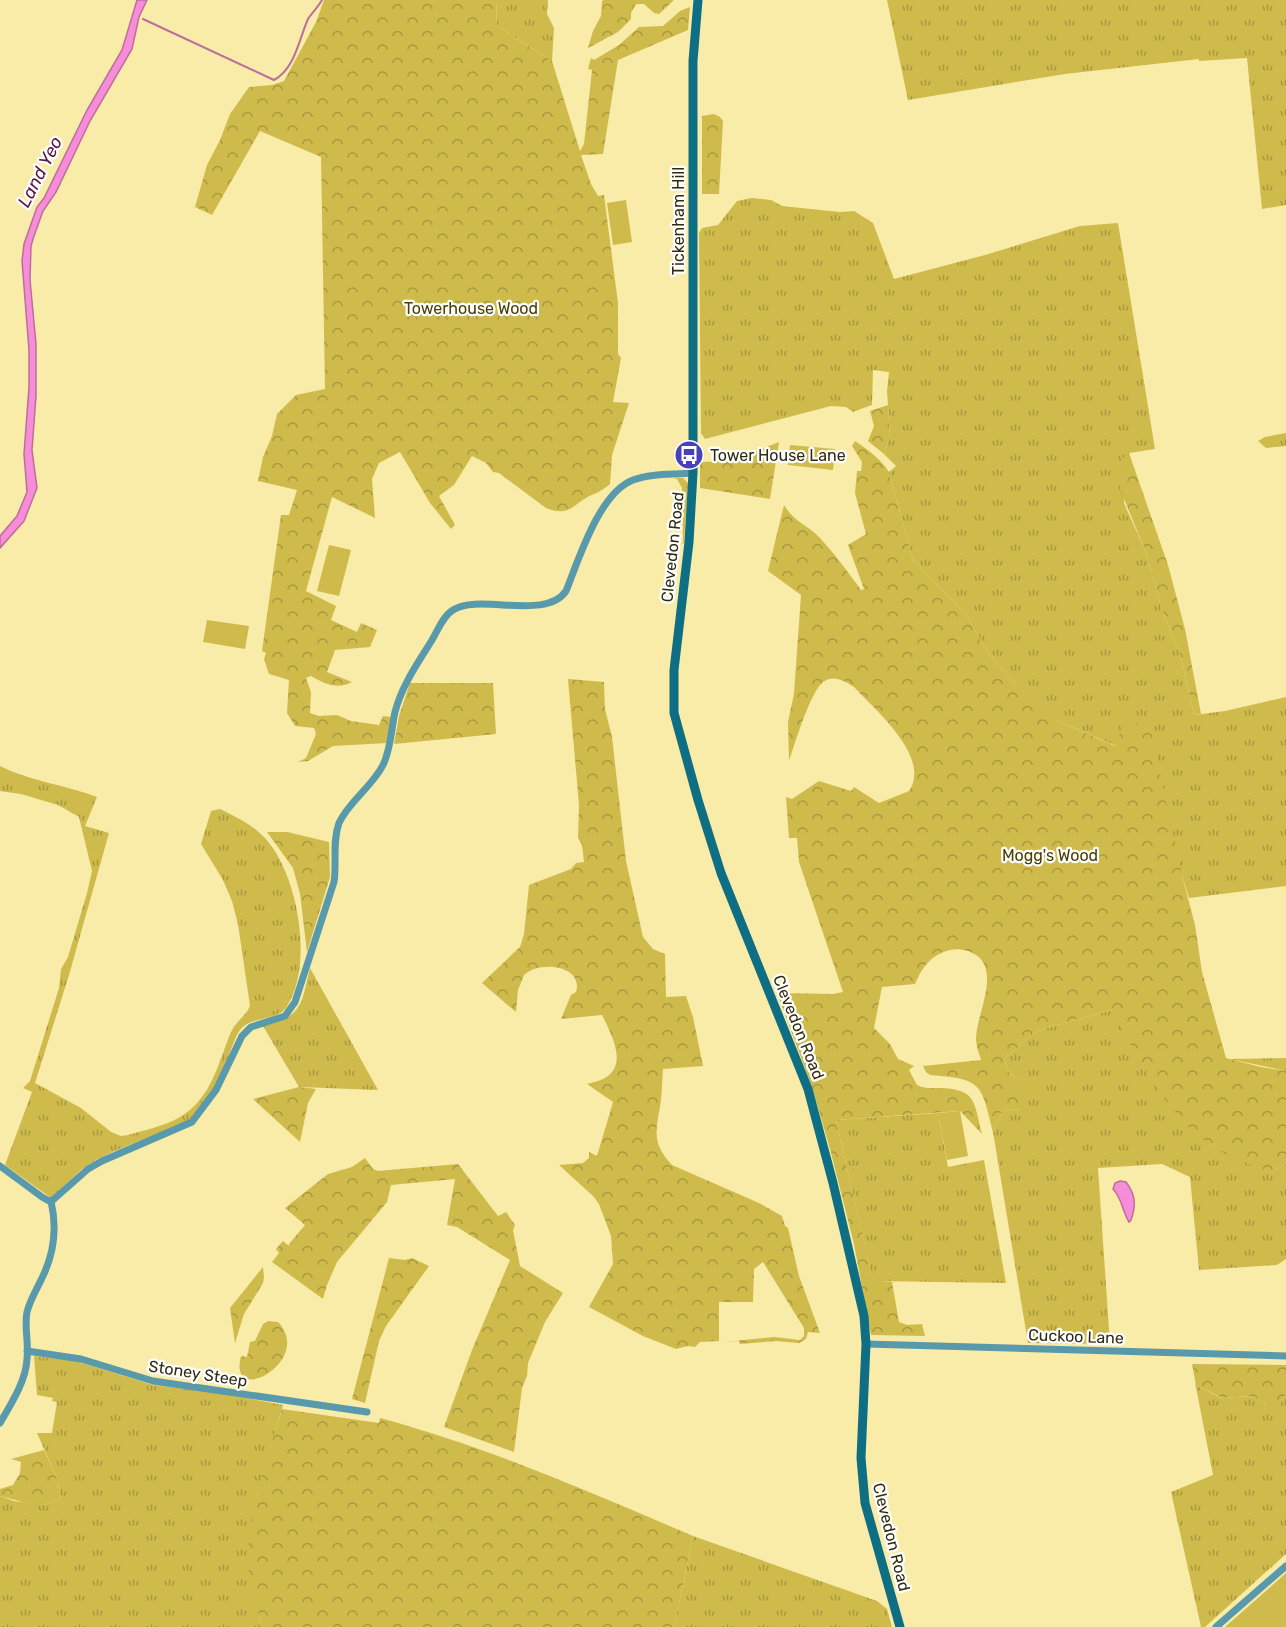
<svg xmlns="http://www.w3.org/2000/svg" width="1286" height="1627" viewBox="0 0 1286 1627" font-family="Rubik,sans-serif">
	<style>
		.grass { fill: url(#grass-tufts) }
		.forest { fill: url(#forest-crowns) }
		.park { fill: #cfbb4c }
		.water { fill: #f78cd8; stroke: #bb6f9c; stroke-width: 1.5 }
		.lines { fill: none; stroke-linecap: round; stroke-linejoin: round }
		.stream { stroke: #bb6f9c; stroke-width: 2 }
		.minor { stroke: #5999ac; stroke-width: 7 }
		.secondary { stroke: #0e6e84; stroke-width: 9 }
		.labels { text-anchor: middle; stroke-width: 4.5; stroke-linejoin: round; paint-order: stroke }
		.street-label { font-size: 16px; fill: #302b0f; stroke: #fff }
		.park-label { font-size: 16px; fill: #4a4002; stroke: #fff }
		.poi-label { font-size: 16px; fill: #302b0f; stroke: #fff; text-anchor: start }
		.water-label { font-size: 18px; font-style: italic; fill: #571547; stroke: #fff }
	</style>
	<defs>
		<pattern id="grass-tufts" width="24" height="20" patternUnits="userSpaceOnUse" patternTransform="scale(1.5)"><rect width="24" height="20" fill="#cfbb4c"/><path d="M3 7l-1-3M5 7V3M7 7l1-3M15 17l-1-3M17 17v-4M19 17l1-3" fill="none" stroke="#a8983e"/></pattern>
		<pattern id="forest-crowns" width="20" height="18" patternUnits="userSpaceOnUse" patternTransform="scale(1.5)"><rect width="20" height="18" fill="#cfbb4c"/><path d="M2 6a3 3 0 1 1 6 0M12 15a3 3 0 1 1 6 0" fill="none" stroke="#a8983e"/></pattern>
	</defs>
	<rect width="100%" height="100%" fill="#f9eca8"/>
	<path class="grass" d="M496 0H548L547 14 554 28 552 61 497 26Z
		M887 0H1286V205L1262 209 1247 58 1199 61V59L1065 74 908 100Z
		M752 198 771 200 782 206 840 212 854 211 873 223 894 279 985 255 1080 226 1118 223 1155 449 1129 453 1124 503 1146 553 1162 610 1181 657 1194 715 1225 711 1286 697V886L1189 898 1182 875 1116 746 1058 721 1044 710 1015 684 988 653 966 615 913 560 889 472 896 466 884 454 890 436 887 391 889 372 873 370 872 405 853 412 846 407 831 406 705 439 701 433 699 233 702 228 718 225 737 201Z
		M1286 433V446L1266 448 1258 441 1265 437Z
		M673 478H683L688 483 684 543 681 544 683 542 682 488 677 479Z
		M0 766C30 781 65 785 97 797L85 826 109 833 69 975 35 1083 81 1108 111 1132 121 1136 128 1135C145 1130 165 1126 180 1117 212 1098 218 1063 231 1032 236 1021 246 1016 250 1006L238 924 232 901 223 880 201 844 211 811 220 809C236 817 253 825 265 838 298 874 314 964 287 1006 278 1022 251 1015 240 1030 235 1037 232 1047 229 1055 221 1076 207 1108 189 1121 180 1128 166 1131 155 1135 135 1142 116 1150 96 1160L82 1169 51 1198 5 1165 32 1092 23 1088 30 1081 59 988 61 969 68 957 87 893 92 871 79 817 58 805 21 794 0 791Z
		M310 968 378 1090 299 1087 263 1026C303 1016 301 1005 310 968Z
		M1111 1010 1212 1146 1269 1172 1286 1164V1259L1277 1265 1199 1270 1190 1177 1162 1164 1098 1168 1110 1344 1028 1343 993 1132 1002 1111 1021 1109 1017 1079 1009 1073 1004 1059 1034 1033 1043 1029Z
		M1286 1058V1071L1230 1059Z
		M938 1113 948 1167 984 1160 1006 1283 873 1281 836 1120Z
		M34 1356 76 1361 153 1385 220 1393 283 1405 256 1497V1601L261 1627H0V1496L14 1501 43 1505 61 1499 56 1476 37 1433H52L57 1402 52 1401 53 1398 37 1395Z
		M1195 1382 1196 1385 1221 1398 1253 1396 1267 1405H1279L1286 1394V1554L1205 1627H1201L1171 1492 1213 1475Z
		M693 1536 877 1601 887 1609 892 1627H674Z"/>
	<path class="forest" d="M324 0H496L497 26 552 61 580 151 584 144 592 70 588 69 591 58 594 60 619 45 639 27 663 26 680 11 690 7 688 30 618 60 603 154 581 155 591 184 598 196 604 195 618 303V354L621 358 613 402 629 403 612 455 610 484C604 489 601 491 594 494 573 502 572 518 546 508L499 473 493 472 486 463 472 456 454 485 439 496 455 525 451 529 430 503 400 452 379 463 372 479 375 518 332 497 306 591 336 606 331 620 357 632 361 623 377 630 370 647 335 650 327 672 352 682C337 690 325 684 311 676L306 678 311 692 310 713 319 716 337 715 351 721 379 725 383 716 391 717 387 743 333 746 308 761 298 762 306 758 316 734 314 728 295 726 287 713 289 680 269 674 264 659 266 653 262 651 281 515H289L297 490 258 481 263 457 272 436 277 414 296 395 325 389 321 157 260 131 212 215 195 207 207 165 220 140 230 114 249 87 272 85 284 81 316 22Z
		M604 0H674L659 14 654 13 644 4H636L631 13V19L618 32 588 48 593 31 601 16 602 1Z
		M714 114 720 117 723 121 719 194H702V116Z
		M888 405 890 436 884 454 868 441 874 426 870 411Z
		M855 441C868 450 880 458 889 472L913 560 966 615 988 653 1015 684 1058 721 1115 746 1123 725 1149 722 1182 875 1195 925 1202 972 1226 1058 1261 1067 1286 1071V1164L1269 1172C1251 1164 1231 1158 1214 1147 1165 1116 1139 1057 1111 1010L1043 1029 1034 1033 1004 1059 1009 1073 1017 1079 1026 1101 1021 1109 1002 1111 993 1132C981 1083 982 1079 930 1075L926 1072 923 1066 981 1060C979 1053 976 1046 976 1038 977 1011 1005 964 968 951 958 948 950 949 941 953 927 960 921 970 915 984L882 987 874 1028 890 1044 898 1059 914 1066 909 1070 917 1085C924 1089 932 1088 940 1088 977 1089 974 1103 982 1134L960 1111 836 1120 873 1280 892 1282 899 1322 907 1325 922 1324 925 1336 871 1335 854 1244 830 1149 812 1087 777 993 834 994 843 992 799 862 797 838H789L786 797 792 799 819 781 851 791 854 787 879 803 909 791C932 757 874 709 854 687 845 681 833 674 823 682 810 693 795 743 789 761L788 722 794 694 801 595 768 571 784 505C794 522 806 524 819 537 834 553 848 572 861 590L864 589 848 545 866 534 855 493 857 471H861L862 462 852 446Z
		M779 442 770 499 700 488V462L732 461Z
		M1129 453 1168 565 1185 629 1201 714 1194 715 1181 657 1162 610 1146 553 1120 489 1123 458Z
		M568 679 604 682 605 709 612 737 626 861 643 937 653 949 665 954 666 997 686 996 693 1017 703 1066 663 1069C662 1082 662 1095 660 1107 655 1133 653 1145 672 1165L759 1203 782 1216 785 1226 788 1228 799 1276 820 1333 808 1332 806 1339 799 1343 775 1341 740 1344 739 1341 724 1342 774 1337 800 1340 804 1336V1328L763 1262 754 1269 753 1302H719V1341L700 1342 695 1347 688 1346 676 1349 643 1336 589 1307 613 1264 611 1236 599 1204 593 1196 559 1165 583 1163 589 1158V1152L597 1156 613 1102 587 1084C593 1082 600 1081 605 1078 629 1064 610 1032 602 1015L561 1019 571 995 576 992C584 965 539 960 524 975L518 990 516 1012 482 983 520 947 524 934 529 885 571 869 576 863 584 862 582 845 578 838 579 805Z
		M410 683H493L496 734 394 744 399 716Z
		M267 832H287L329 842 330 877 307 952 300 894 293 868Z
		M299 1087 316 1089 308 1103 300 1142 253 1099Z
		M365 1158 373 1169 378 1171 458 1164 498 1216 506 1212 515 1225 513 1230 520 1266 563 1293 545 1322 528 1363 527 1376 522 1388 514 1452 444 1427 472 1350 510 1260 457 1227 447 1225 455 1179 391 1185 387 1202 337 1262 327 1285 323 1299 272 1262 279 1253 276 1249 283 1241 289 1246V1244L305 1225 285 1208 328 1174 352 1167Z
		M389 1258 405 1260 412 1258 429 1266 386 1326 379 1341 365 1403 352 1399Z
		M263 1267 264 1277 263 1283 244 1314 235 1343 230 1308Z
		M268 1321 278 1322C315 1361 227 1409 241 1356L247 1357 250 1342 255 1341 263 1324Z
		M1192 1364 1286 1365V1394L1279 1405H1267L1253 1396 1222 1398 1196 1385Z
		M282 1409 379 1423 380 1418C488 1447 590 1492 693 1536L674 1627H261C258 1608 249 1581 248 1563 247 1510 267 1459 282 1409Z
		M44 1450 56 1476 61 1499 43 1505H34L0 1496V1489L13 1485 20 1473 21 1462 11 1459Z"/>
	<path class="park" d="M626 200 632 242 613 245 607 203Z
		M790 445 835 449 833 470 788 465Z
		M329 545 351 550 339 596 317 591Z
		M207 620 249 626 245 649 203 642Z
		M960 1111 968 1156 947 1160 938 1113Z
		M1286 1573V1627H1225Z"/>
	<path class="water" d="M137 0H147L139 17 132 49 90 121 56 192 43 211 34 236 31 246 30 280 36 344V396L32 450 37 488 24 521 0 548V536L17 516 27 492 24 454 29 387V350L22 261 24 244 37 207 44 198 87 110 122 50Z
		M1120 1181 1126 1182C1136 1195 1136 1206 1131 1220L1129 1222C1122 1211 1122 1198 1113 1189L1115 1183Z"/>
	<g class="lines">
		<path class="stream" d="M143 19 274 80C295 69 299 39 308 19 312 13 318 7 322 0"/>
		<path class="minor" d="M0 1166 42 1197 49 1201 53 1200 88 1169 102 1161 192 1122 216 1090 242 1036 251 1027 285 1016 295 1002 334 882C337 863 332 842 339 823 349 801 372 787 383 765 391 749 391 730 395 712 402 685 418 663 432 640 438 630 443 616 453 610 479 593 546 621 566 591 579 559 599 493 633 480 651 473 674 475 693 473
			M866 1344 1286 1356
			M27 1351 81 1359 153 1381 367 1412
			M0 1423C11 1404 26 1381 27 1359 29 1343 24 1327 27 1312 30 1300 37 1289 42 1278 54 1254 57 1227 51 1201
			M1216 1627 1286 1566"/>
		<path class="secondary" d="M698 0 693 61V473L689 542 674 670V713L698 800 721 873 808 1089 833 1183 864 1316 866 1344 861 1458 865 1503 900 1627"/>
	</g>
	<defs>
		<g id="bus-disc" transform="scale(1.5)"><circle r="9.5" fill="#4842b9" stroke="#fff"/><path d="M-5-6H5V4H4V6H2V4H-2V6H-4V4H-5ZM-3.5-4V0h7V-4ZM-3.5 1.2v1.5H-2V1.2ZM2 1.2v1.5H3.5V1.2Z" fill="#fff"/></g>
	</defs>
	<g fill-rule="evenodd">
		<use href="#bus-disc" x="689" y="455"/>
	</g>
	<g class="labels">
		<g class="street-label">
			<text transform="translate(678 221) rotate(-90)" y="6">Tickenham Hill</text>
			<text transform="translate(672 547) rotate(-84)" y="6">Clevedon Road</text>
			<text transform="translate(799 1027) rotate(68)" y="6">Clevedon Road</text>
			<text transform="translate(1076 1336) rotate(2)" y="6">Cuckoo Lane</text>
			<text transform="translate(198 1373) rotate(9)" y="6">Stoney Steep</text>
			<text transform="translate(892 1537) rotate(76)" y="6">Clevedon Road</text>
		</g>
		<g class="park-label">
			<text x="471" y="314">Towerhouse Wood</text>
			<text x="1050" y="861">Mogg's Wood</text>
		</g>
		<g class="poi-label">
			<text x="710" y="461">Tower House Lane</text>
		</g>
		<g class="water-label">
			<text transform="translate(40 172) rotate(-63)" y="6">Land Yeo</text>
		</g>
	</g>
</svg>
